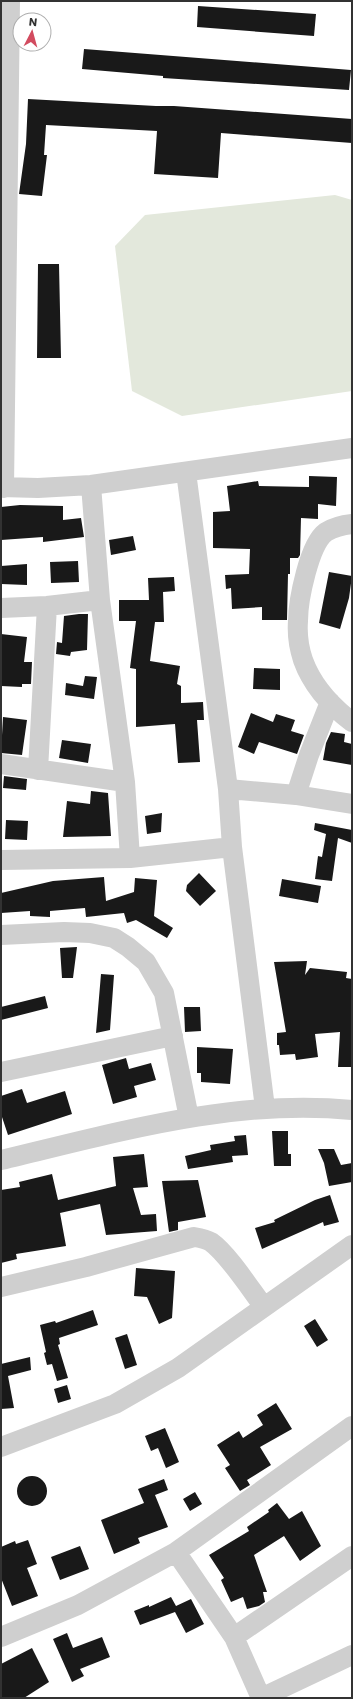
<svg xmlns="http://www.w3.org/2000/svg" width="353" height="1699" viewBox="0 0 353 1699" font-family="Poppins,sans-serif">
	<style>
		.green { fill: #e3e8dc }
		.building { fill: #191919 }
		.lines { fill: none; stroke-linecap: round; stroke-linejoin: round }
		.minor { stroke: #cfcfcf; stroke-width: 20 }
	</style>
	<rect width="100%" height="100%" fill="#fff"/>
	<path class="green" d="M335 195 352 200V391L182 416 132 391 115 246 145 215Z"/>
	<path class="building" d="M198 6 316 14 314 36 197 27Z
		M84 49 351 70 349 90 163 78V76L82 69Z
		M28 99 156 106H174L352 119V143L221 133 218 178 154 174 157 131 46 125 44 155H47L42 196 19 194 26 144Z
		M38 264H59L61 358H37Z
		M309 476 337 477 336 506 318 504V519L301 518 300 555 298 558H290V574H288L287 620H262V607L232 609 231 588 226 589 225 575 249 574 250 549 213 548V512L230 511 227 486 258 481 259 486 309 487Z
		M20 505 63 506V520L81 518 84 537 43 542V537L1 540V507Z
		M133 536 136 550 111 555 109 540Z
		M78 561 79 582 51 583 50 562Z
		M27 564V585L1 584V566Z
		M329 572 352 576 349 598 340 629 319 623Z
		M174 577 175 591 163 592 164 622H155L150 661 180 666 177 684 181 686V703L203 702 204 720H197L200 762 178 763 175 724 136 727V669L130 668 136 621H119V600H149L148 578Z
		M79 614H88L87 650 71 652 70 656 56 654 57 642 62 643 64 616Z
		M1 634 27 637 24 662H32L31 684H22V687L1 686Z
		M254 668 280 669V690L253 689Z
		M85 676 97 677 94 699 65 695 66 683 83 686Z
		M251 713 273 722 276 714 295 720 291 731 304 735 297 754 259 742 254 754 238 747Z
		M3 717 27 720 22 755 1 753Z
		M331 732 345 734 344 742 352 744V765L323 760 326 743Z
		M62 740 91 744 88 763 59 758Z
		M4 776 27 779 26 790 3 788Z
		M91 791 108 793 111 836 63 837 67 801 90 804Z
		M162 813 161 832 147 834 145 816Z
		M6 820 28 821 27 840 5 839Z
		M315 823 352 830V843L338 838 332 881 315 879 318 856 322 857 326 834 314 830Z
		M199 873 216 891 200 906 186 891 187 885Z
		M104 877 106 901 134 892 135 878 157 880 154 916 173 928 167 938 136 920 127 923 124 913 86 917 85 908 50 911V917L30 916V911L1 913V893L53 881Z
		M282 879 321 886 318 903 279 896Z
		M77 947 73 978H62L60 948Z
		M307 961 305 975 310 968 347 972 346 978 352 979V1067H338L340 1032 315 1034 318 1057 296 1060 295 1054 280 1055 279 1045H277V1033L286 1032 274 962Z
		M101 974 114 975 110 1030 96 1033Z
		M45 996 48 1008 1 1020V1007Z
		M184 1007H200L201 1031 185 1032Z
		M197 1047 233 1049 230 1084 201 1082V1073H197Z
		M126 1058 129 1069 151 1063 156 1080 134 1086 137 1097 113 1104 102 1065Z
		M22 1089 27 1103 65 1091 72 1114 8 1135 1 1114V1096Z
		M272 1131H288V1154H291V1166H274Z
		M246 1135 248 1155 232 1156 233 1162 188 1169 185 1156 211 1150 210 1145 235 1141 234 1136Z
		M318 1149H334L341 1165 352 1163V1182L329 1186 324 1163Z
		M144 1154 148 1187 133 1188 141 1215 156 1214 157 1231 106 1235 100 1204 60 1213 66 1246 16 1254 17 1259 1 1263V1190L20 1187 19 1182 52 1174 58 1200 116 1186 113 1157Z
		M198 1180 206 1217 178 1222V1230L169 1232 162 1181Z
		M330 1195 339 1222 324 1226 323 1222 262 1249 255 1228 275 1222 274 1220 315 1200Z
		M136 1268 175 1271 172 1318 159 1324 147 1297 134 1296Z
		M93 1310 98 1325 59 1338 60 1344 58 1345 68 1378 57 1381 52 1364 47 1365 44 1353 46 1352 40 1325 55 1321 56 1323Z
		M315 1319 328 1340 317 1347 304 1326Z
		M127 1334 137 1365 125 1369 115 1338Z
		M30 1357 31 1370 8 1376 14 1408 1 1409V1364Z
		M67 1385 71 1399 58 1403 54 1389Z
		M276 1403 292 1429 260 1447 271 1465 247 1480 250 1485 240 1491 225 1468 230 1465 217 1445 239 1431 243 1438 263 1425 257 1415Z
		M165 1428 179 1462 166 1468 158 1448 151 1451 145 1436Z
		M17 1491a15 15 0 1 1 30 0a15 15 0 1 1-30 0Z
		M164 1479 168 1490 155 1495 168 1527 138 1538 140 1543 114 1554 101 1520 144 1503 138 1489Z
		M195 1492 202 1504 190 1511 183 1499Z
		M277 1503 289 1519 302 1511 321 1546 300 1561 284 1536 254 1555 267 1592H263L265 1602 259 1606 247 1609 243 1597 231 1602 221 1580 224 1578 209 1555 249 1531 247 1527 269 1512 268 1510Z
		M28 1540 37 1564 27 1568 38 1596 12 1606 1 1578V1547L15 1541 16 1544Z
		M80 1546 89 1569 60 1580 51 1557Z
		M171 1597 176 1606 191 1599 204 1624 186 1633 175 1612 140 1625 134 1611 149 1605V1607Z
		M67 1633 73 1648 102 1637 110 1657 80 1669 84 1676 72 1682 53 1639Z
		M32 1648 49 1682 24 1698H1V1664Z"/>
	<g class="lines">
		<path class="minor" d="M186 472 228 789 232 847 265 1108
			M91 485 100 600 125 782 130 858
			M1 487 38 488 91 485 352 448
			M4 488 10 1
			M352 524C343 525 334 527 326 532 309 544 298 601 298 621 297 634 299 648 303 660 312 685 331 706 352 722
			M1 608 47 606 100 600
			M1 764 125 782
			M38 770 47 606
			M228 789 296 795 352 804
			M296 795 309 755 330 702
			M1 860 130 858 232 847
			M1 935 64 932 90 933 114 938 128 947 146 962 164 993 189 1118
			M1 1072 173 1036
			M1 1160C115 1133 234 1098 352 1110
			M1 1287 86 1267 194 1237C200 1238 206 1239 211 1242 228 1254 251 1290 264 1307
			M1 1447 115 1404 178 1368 352 1245
			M176 1552 234 1637 261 1698
			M1 1637 78 1605 176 1552 352 1426
			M234 1637 352 1556
			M261 1698 352 1655"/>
	</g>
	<rect width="353" height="1699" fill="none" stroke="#323232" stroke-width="4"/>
	<g transform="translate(32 32) rotate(6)"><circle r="19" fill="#ffffff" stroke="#adadad"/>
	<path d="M0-3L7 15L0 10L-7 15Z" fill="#d24b5f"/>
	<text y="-6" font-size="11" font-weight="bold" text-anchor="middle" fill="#323232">N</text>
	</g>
</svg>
